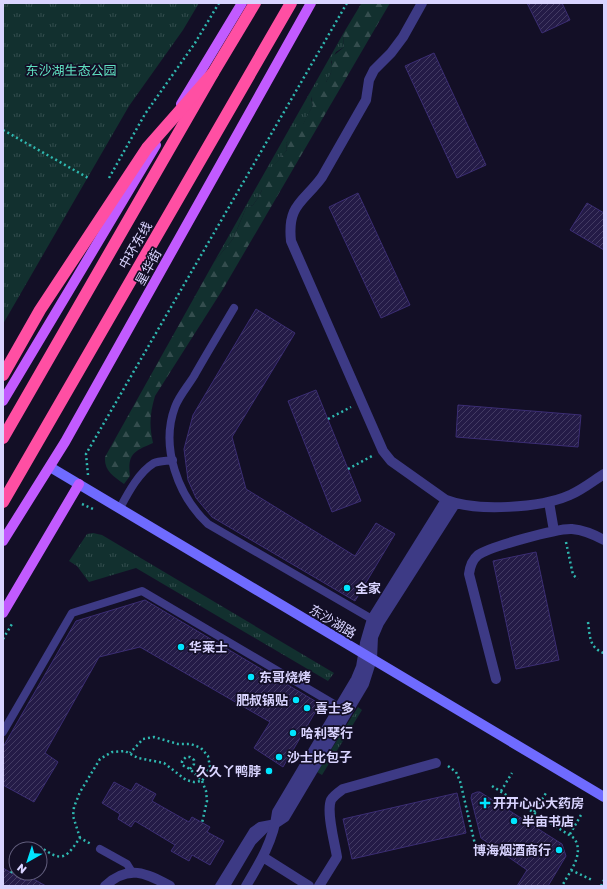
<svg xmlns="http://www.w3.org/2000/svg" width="607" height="889" viewBox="0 0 607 889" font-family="'Golos Text','Noto Sans SC',sans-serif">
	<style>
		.grass { fill: url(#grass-tufts) }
		.forest { fill: url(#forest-firs) }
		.building { fill: url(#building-hatch); stroke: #3b2d73 }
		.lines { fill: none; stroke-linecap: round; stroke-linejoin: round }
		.path { stroke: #2fb8b0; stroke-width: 2.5; stroke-dasharray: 2 3; stroke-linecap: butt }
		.lane { stroke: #3d3a85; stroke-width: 8 }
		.street { stroke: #3d3a85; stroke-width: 10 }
		.secondary { stroke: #6f6bff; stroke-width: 10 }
		.primary { stroke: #c25bff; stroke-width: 10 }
		.highway { stroke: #ff4fa3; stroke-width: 12 }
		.highway-bridge { stroke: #ff4fa3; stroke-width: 12 }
		.poi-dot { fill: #00e5ff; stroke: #130f26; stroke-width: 1.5 }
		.labels { text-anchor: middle; stroke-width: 3.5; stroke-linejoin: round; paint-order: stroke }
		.park-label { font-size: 13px; fill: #5fe0c0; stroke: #130f26 }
		.street-label { font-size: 13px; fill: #d9d4ff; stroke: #130f26 }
		.poi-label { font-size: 13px; font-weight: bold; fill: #d9d4ff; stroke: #130f26; text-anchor: start }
	</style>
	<defs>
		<pattern id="grass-tufts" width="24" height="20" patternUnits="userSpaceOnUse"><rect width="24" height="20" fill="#12302f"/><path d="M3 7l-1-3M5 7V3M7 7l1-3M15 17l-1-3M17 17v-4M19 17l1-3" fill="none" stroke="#344d4e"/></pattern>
		<pattern id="forest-firs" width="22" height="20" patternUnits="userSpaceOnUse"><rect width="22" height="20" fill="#12302f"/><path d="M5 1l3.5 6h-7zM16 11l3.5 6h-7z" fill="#344d4e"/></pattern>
		<pattern id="building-hatch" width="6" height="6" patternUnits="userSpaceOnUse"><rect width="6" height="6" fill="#241b47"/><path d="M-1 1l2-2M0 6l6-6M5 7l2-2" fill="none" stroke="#433b63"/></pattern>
	</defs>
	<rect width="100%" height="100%" fill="#130f26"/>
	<path class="grass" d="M3 3H199L183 30 129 106 3 324Z
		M343 34 344 47 336 52 331 62C334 70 330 75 326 82 315 83 314 91 311 99L313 105 303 125 286 143 287 150 263 179 262 190 258 198 253 205 246 208 233 239 214 262Z
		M93 533 102 535 334 673 328 681 136 568 89 582 77 566 69 561 87 534Z
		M358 707 362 710 322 775 317 772Z"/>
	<path class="forest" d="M390 3 223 289 155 396C150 413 149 425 153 443 135 451 127 453 130 476L124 484C113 476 104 471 105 457L214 262 233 239 246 208 253 205 258 198 262 190V179L287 150 286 143 298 126 303 124 313 105C309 95 313 88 321 82H326L331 73 332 57 344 47 343 34 361 4Z"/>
	<path class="building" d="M527 3H562L570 20 542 33Z
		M434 53 486 165 457 178 405 66Z
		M358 193 410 305 381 318 329 207Z
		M587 203 604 213V250L570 230Z
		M256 309 295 333 232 437 246 489 355 556 376 523 395 534 355 601 212 517 196 498 188 480 184 449 193 415Z
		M316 390 361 501 332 512 288 401Z
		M458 405 581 415 578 447 456 437Z
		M536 552 559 660 516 669 493 561Z
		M145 600 320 704 283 767 254 748 270 722 140 647 99 657 45 753 58 762 34 802 3 785V747L76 621Z
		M114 782 131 791 136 783 156 794 152 801 189 822 192 817 210 827 207 832 224 841 210 865 192 855 189 861 171 851 175 845 135 821 131 827 118 819 120 814 102 803Z
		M477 792H480L562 844 566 856 548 886H517L527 870 481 838 471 798 472 794Z
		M457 793 466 833 352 859 343 819Z
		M3 868 25 881 28 876 46 886H3Z"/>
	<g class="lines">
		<path class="path" d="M3 130 90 179
			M109 178 145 114 195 43 219 3
			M328 419 351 407
			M348 469 372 456
			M88 475 86 454 347 3
			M82 504 93 509
			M566 542 573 575 578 579
			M588 622C590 636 589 648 604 653
			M3 639 12 624
			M448 766 456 772 460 781 478 857
			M190 769 194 764V760L190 757H186L182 761V765L190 769 202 781 206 791 207 801 202 823
			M492 786 574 838C585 854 570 871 562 886
			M501 791 512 773
			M534 812 546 793
			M570 834 581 815
			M80 838 73 816 74 807 80 792 100 759 112 752 125 751 138 758 164 763 186 780 194 782 202 781 210 767 208 756 201 748 191 744H178L154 737 143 739 130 753
			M26 849C36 836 50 860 63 856 70 854 75 844 80 838L91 844
			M571 870 592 880
			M11 873 16 865
			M601 886 604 880"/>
		<path class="lane" d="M234 308C221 330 207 353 194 376 188 386 179 396 175 407 160 447 178 496 208 524L377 622
			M120 508C128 493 139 472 154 463 159 461 167 461 173 460
			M3 732 72 613 142 591 344 710
			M100 849 127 864 132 872
			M219 886 253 831 260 826 276 823
			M226 886 252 842 266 828"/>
		<path class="street" d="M422 3 403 37 391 53 374 70 369 80 366 100 322 177C304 202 287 204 291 241L383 451 391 461 446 500C476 512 541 508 570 495 582 490 593 481 604 474
			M549 502 554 531
			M496 679 469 574C470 566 472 560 478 555 489 547 558 528 572 529 583 530 595 535 604 540
			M276 823 285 817 364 684 372 659 373 637 379 623 455 504
			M263 857 309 886
			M105 886C128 864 146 873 170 886
			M246 886C260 863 274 839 277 812L356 679 361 667 365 643 372 619 446 500
			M319 886 337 857C335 844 326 812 331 800 334 795 339 792 343 789L436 763"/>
		<path class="secondary" d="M50 467 604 797"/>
		<path class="primary" d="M181 104 242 3
			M3 401 156 145
			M3 541 65 442 311 3
			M3 613 79 484"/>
		<path class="highway" d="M3 438 213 73 255 3
			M3 502 291 3"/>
		<path class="highway-bridge" d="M3 375 40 310 147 148 213 73"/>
	</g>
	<g class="poi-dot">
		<circle cx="347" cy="588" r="4"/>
		<circle cx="181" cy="647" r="4"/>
		<circle cx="251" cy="677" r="4"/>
		<circle cx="296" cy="700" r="4"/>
		<circle cx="307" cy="708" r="4"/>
		<circle cx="293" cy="733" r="4"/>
		<circle cx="279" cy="757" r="4"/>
		<circle cx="269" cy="771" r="4"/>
		<path d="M483 797h4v4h4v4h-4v4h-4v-4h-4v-4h4z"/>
		<circle cx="514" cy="821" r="4"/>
		<circle cx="559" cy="850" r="4"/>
	</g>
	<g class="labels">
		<g class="park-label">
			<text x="71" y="75">东沙湖生态公园</text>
		</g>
		<g class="street-label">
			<text transform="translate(135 245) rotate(-60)" y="5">中环东线</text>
			<text transform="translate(148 267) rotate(-61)" y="5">星华街</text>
			<text transform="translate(333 621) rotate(31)" y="5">东沙湖路</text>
		</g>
		<g class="poi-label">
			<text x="355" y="593">全家</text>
			<text x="189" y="652">华莱士</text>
			<text x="259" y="682">东哥烧烤</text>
			<text x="288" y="705" text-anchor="end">肥叔锅贴</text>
			<text x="315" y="713">喜士多</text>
			<text x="301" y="738">哈利琴行</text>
			<text x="287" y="762">沙士比包子</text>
			<text x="261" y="776" text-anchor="end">久久丫鸭脖</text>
			<text x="493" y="808">开开心心大药房</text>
			<text x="522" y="826">半亩书店</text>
			<text x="551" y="855" text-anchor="end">博海烟酒商行</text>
		</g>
	</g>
	<rect width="607" height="889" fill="none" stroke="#d9d4ff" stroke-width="8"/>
	<g transform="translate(28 861) rotate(219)"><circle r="19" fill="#130f26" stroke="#625e7d"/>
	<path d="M0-3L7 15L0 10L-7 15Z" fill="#00e5ff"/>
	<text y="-6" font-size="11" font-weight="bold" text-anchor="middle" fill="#d9d4ff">N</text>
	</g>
</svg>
